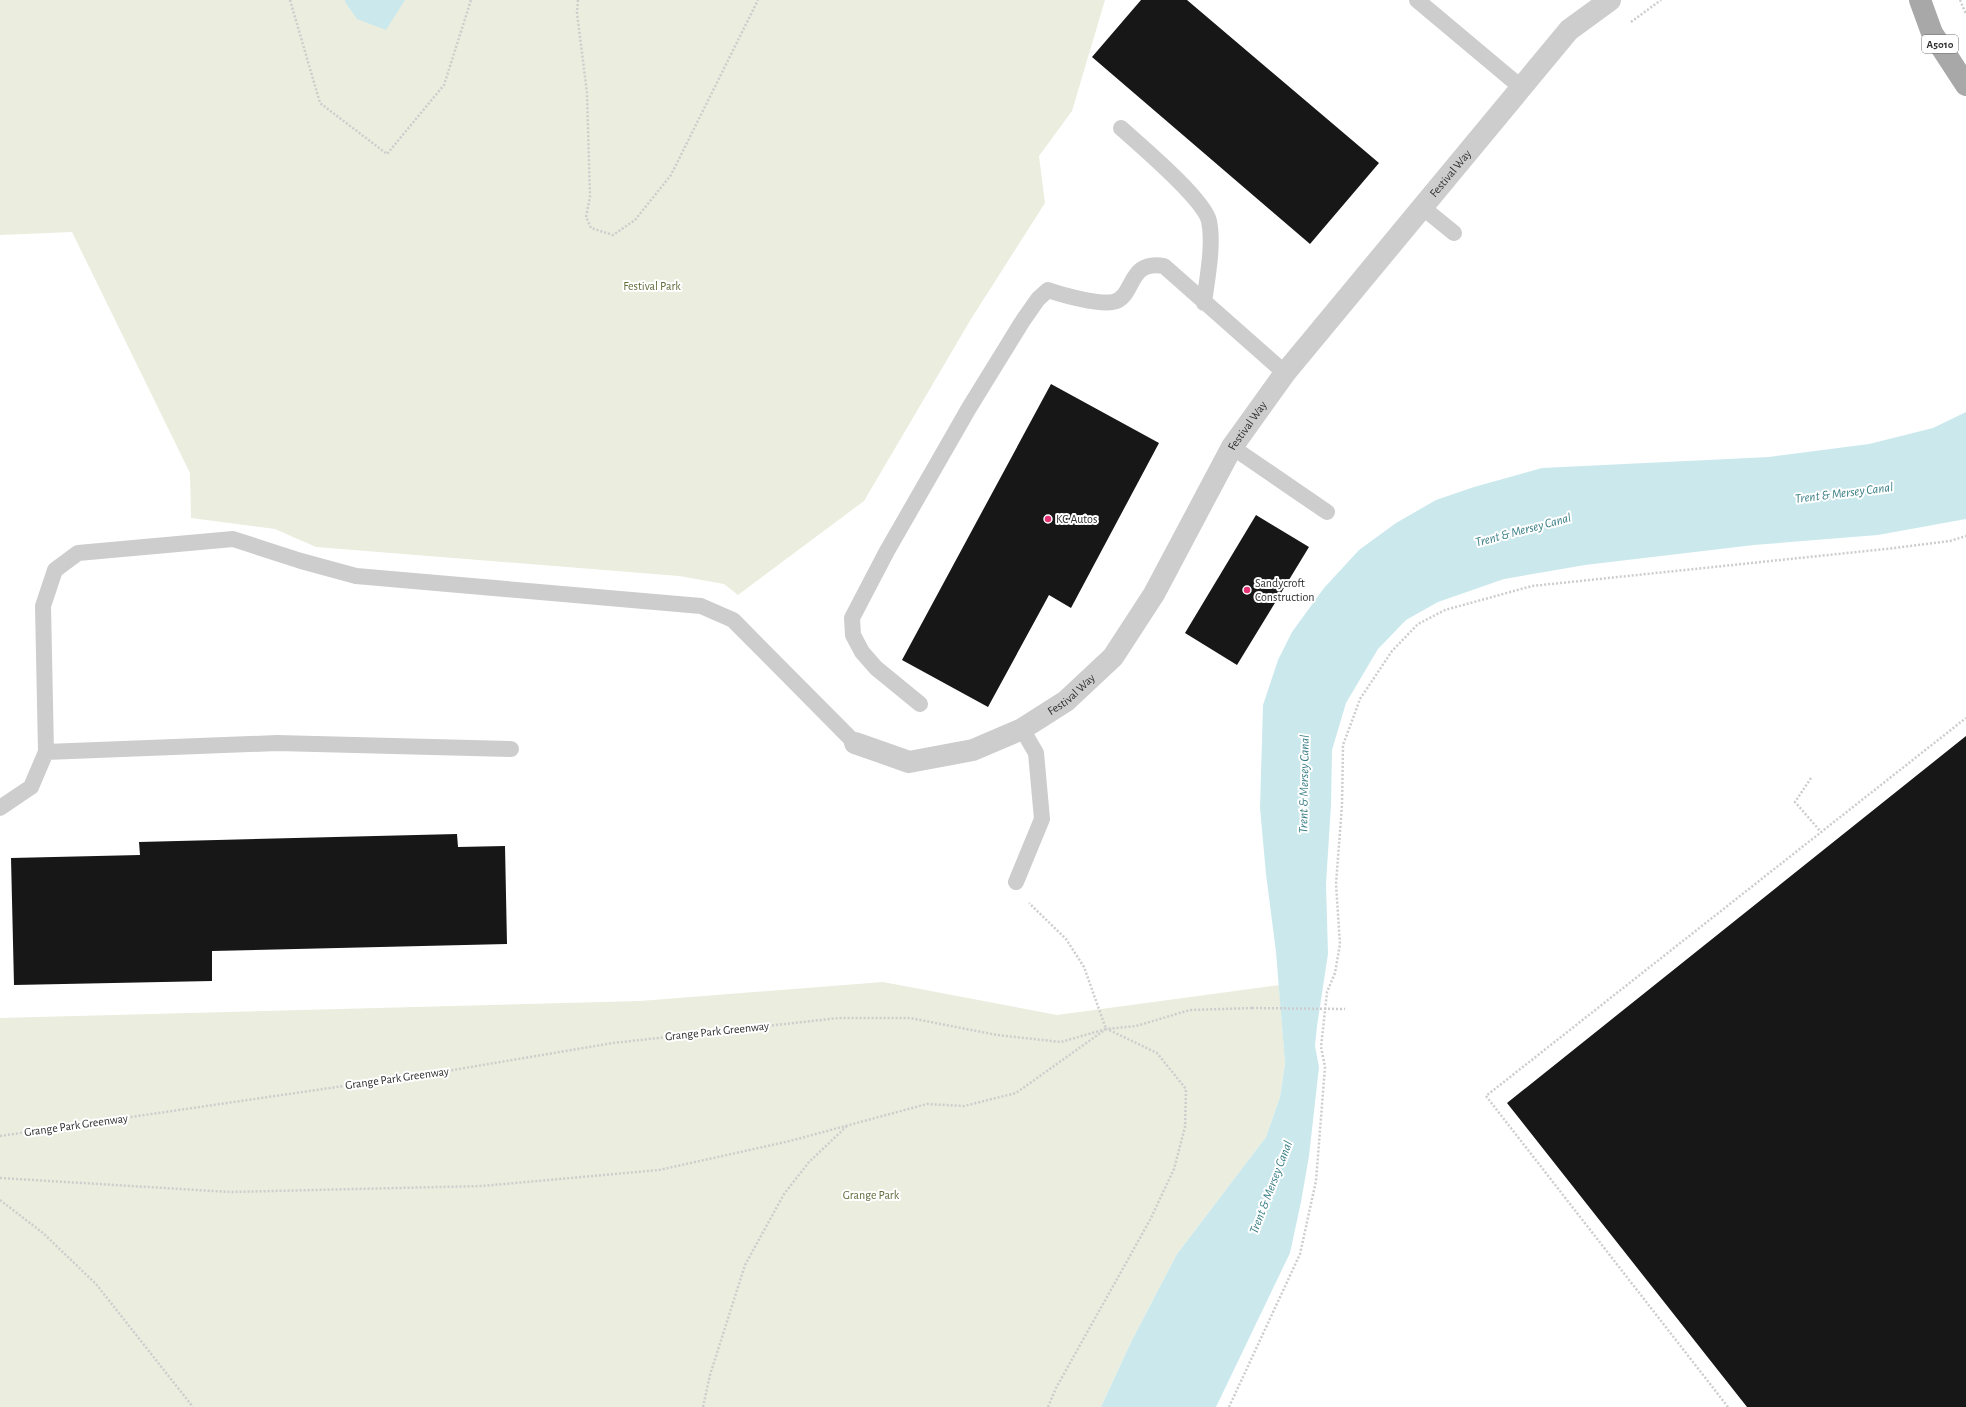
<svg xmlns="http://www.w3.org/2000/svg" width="1966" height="1407" viewBox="0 0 1966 1407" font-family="'Alegreya Sans',sans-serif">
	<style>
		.green { fill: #ebedde }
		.water { fill: #cbe9ed }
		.building { fill: #171717 }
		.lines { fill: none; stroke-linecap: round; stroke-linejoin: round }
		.path { stroke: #cdcdcd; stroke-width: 2.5; stroke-dasharray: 2 2; stroke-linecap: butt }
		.lane { stroke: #cdcdcd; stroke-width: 16 }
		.street { stroke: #cdcdcd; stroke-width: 22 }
		.primary { stroke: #a8a8a8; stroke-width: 22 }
		.path-bridge { stroke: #cdcdcd; stroke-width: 2.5; stroke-dasharray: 2 2; stroke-linecap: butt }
		.poi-dot { fill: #e63375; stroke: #fff; stroke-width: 1.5 }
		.labels { text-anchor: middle; stroke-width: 4; stroke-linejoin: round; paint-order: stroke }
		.shield { fill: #fff; stroke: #6e6e6e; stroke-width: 1 }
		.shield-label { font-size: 11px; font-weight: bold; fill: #303030 }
		.street-label { font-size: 12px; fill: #303030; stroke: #fff }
		.park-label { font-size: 12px; fill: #616d3d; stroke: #fff }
		.poi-label { font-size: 12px; fill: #303030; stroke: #fff; text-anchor: start }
		.water-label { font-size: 13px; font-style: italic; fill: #397f86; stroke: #fff }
	</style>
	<rect width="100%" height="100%" fill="#fff"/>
	<path class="green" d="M0 0H1105L1072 111 1039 156 1045 203 971 319 864 501 738 595 724 584 679 576 316 547 275 529 191 518 190 473 72 232 0 235Z
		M883 982 1057 1015 1279 985 1285 1063 1280 1097 1266 1137 1177 1254 1131 1342 1101 1407H0V1018L640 1001Z"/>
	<path class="water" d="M345 0H405L386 30 357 19 345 2Z
		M1966 412V519L1878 535 1754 545 1585 565 1504 579 1438 602 1406 620 1378 649 1346 703 1332 750 1331 805 1326 884 1328 954 1317 1026 1315 1046 1319 1067 1309 1156 1301 1202 1290 1253 1216 1407H1101L1131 1342 1177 1254 1266 1137 1280 1097 1285 1063 1276 952 1266 874 1260 808 1263 705 1278 660 1292 632 1324 588 1359 550 1396 523 1436 500 1474 487 1542 468 1769 457 1869 444 1933 428Z"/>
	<path class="building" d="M1141 0H1187L1379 163 1310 244 1092 57Z
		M1051 384 1159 443 1071 608 1049 595 988 707 902 660Z
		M1256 515 1309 547 1237 665 1185 633Z
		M1966 736V1407H1747L1507 1103Z
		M457 834 458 847 505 846 507 944 212 951V981L14 985 11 858 140 855 139 842Z"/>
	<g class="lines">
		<path class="path" d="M290 0 320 103 387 154 444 85 471 0
			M578 0 577 13 587 93 590 197 586 217 591 228 613 235 635 220 671 175 758 0
			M1960 0 1966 14
			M1631 22 1661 0
			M1811 778 1795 802 1821 832
			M0 1136 447 1071 613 1043 839 1018H910L997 1035 1061 1042 1106 1029 1084 967 1066 939 1029 903
			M0 1178 230 1192 482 1186 659 1170 790 1141 927 1104 964 1106 1016 1093 1106 1029 1136 1026 1190 1010 1252 1008
			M0 1200 43 1233 96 1284 193 1407
			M703 1407 710 1375 745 1265 784 1194 809 1162 848 1125
			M1048 1407 1056 1388 1150 1220 1174 1169 1185 1127 1186 1089 1157 1053 1107 1029
			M1229 1407 1300 1254 1316 1181 1325 1067 1321 1047 1327 992 1335 973 1340 944 1336 884 1342 805 1343 745 1360 699 1392 651 1418 624 1445 610 1532 586 1895 548 1950 541 1966 536
			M1728 1407 1486 1096 1966 718"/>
		<path class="lane" d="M1417 0 1522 88
			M1121 128C1140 145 1204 199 1209 221 1214 245 1207 279 1204 303
			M1422 207 1454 233
			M1232 447 1327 512
			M920 704 876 668 862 652 853 635 852 618 887 551 969 408 1022 322 1038 299 1048 290C1062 295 1099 305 1113 302 1135 298 1127 259 1164 266L1285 373
			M46 752 277 743 511 749
			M0 808 31 787 46 752 43 606 55 570 78 553 233 539 301 561 356 576 701 606 733 620 855 743
			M1016 882 1042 819 1036 753 1022 729"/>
		<path class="street" id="s1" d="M855 743 909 762 973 750 1022 729 1066 701 1113 657 1154 594 1232 447 1285 373 1569 30 1610 0"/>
		<path class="primary" d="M1920 0 1932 33 1966 85"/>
		<path class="path-bridge" d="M1252 1008 1345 1009"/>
	</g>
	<g class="poi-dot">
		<circle cx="1048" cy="519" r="4"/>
		<circle cx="1247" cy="590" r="4"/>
	</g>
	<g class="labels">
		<rect class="shield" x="1922" y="35" width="36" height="18" rx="3"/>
		<g class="shield-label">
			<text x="1940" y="48">A5010</text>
		</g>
		<g class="street-label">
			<text dy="4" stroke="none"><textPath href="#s1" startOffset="884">Festival Way</textPath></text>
			<text dy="4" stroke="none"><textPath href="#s1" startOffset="560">Festival Way</textPath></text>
			<text dy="4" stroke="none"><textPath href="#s1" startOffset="236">Festival Way</textPath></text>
			<text transform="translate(717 1031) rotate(-6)" y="4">Grange Park Greenway</text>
			<text transform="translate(397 1078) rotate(-8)" y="4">Grange Park Greenway</text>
			<text transform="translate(76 1125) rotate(-8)" y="4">Grange Park Greenway</text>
		</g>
		<g class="park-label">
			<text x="652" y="290">Festival Park</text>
			<text x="871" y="1199">Grange Park</text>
		</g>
		<g class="poi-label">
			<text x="1056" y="523">KC Autos</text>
			<text x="1255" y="587">Sandycroft<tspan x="1255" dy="14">Construction</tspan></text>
		</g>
		<g class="water-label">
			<text transform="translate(1844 492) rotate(-7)" y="5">Trent &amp; Mersey Canal</text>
			<text transform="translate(1523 529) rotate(-15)" y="5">Trent &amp; Mersey Canal</text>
			<text transform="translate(1303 784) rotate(-89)" y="5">Trent &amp; Mersey Canal</text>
			<text transform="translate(1270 1187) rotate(-69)" y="5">Trent &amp; Mersey Canal</text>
		</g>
	</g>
</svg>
